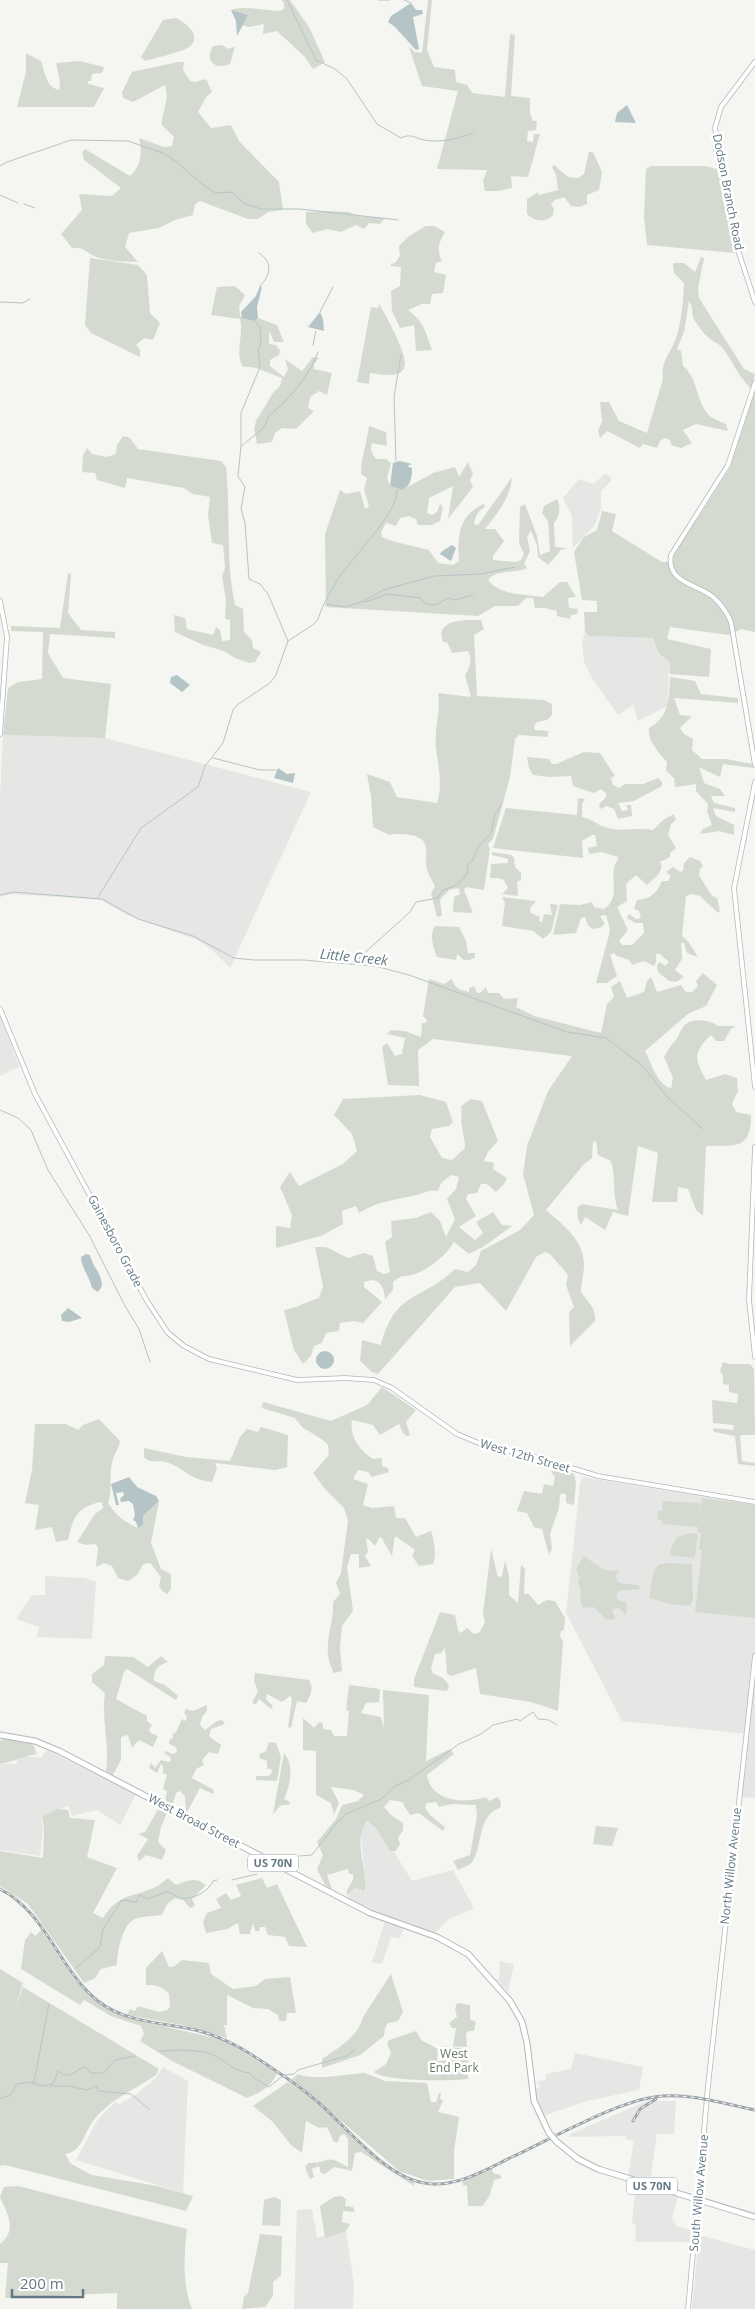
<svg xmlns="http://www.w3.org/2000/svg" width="755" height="2309" viewBox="0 0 755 2309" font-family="'Open Sans',sans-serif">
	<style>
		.built { fill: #e6e6e5 }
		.green { fill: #d5dad0 }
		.water { fill: #b5c4c6 }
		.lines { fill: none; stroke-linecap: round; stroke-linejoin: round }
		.stream { stroke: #b5c4c6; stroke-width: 1 }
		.secondary-casing { stroke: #b0b7ba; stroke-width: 5.5 }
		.primary-casing { stroke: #b1b7ba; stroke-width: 7 }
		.secondary { stroke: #fff; stroke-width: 4 }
		.primary { stroke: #fff; stroke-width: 5 }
		.rail-casing { stroke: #9da6aa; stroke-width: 3 }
		.rail { stroke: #fff; stroke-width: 1; stroke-dasharray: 4; stroke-linecap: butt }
		.primary-bridge-casing { stroke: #b1b7ba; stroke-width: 7; stroke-linecap: butt }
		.primary-bridge { stroke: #fff; stroke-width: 5 }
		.labels { text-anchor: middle; stroke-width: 5; stroke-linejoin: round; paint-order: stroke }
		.shield { fill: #fff; stroke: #92a1a8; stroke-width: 1 }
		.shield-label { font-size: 11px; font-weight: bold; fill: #647983 }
		.street-label { font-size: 12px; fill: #647983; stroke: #fff }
		.park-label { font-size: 12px; fill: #6a7a63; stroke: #fff }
		.water-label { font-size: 14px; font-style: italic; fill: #5f7b7f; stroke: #fff }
	</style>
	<rect width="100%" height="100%" fill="#f5f5f1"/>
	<path class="built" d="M606 473 612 480 601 491V508L595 525 573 548 572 516 563 498 579 479 593 484Z
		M585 632 589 636 653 638 659 654 669 661 668 706 638 721 633 705 618 715 593 680 584 662 582 643Z
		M3 735 105 738 311 792 230 968 211 949 197 940 127 915 101 900 12 894 0 897V797Z
		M0 1016 19 1067 0 1076Z
		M582 1477 755 1505V1798L741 1797 747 1734 622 1721 566 1613 580 1484Z
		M45 1576 84 1578 96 1582 92 1639 36 1637 39 1627 16 1619 32 1595H45Z
		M47 1750 136 1794 120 1825 97 1810 72 1816 68 1806 41 1818 43 1828 40 1856 0 1850V1764H16L19 1755 41 1758Z
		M375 1821 412 1881 453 1870 474 1908 449 1919 435 1933 406 1925 399 1939 391 1937 382 1964 372 1962 386 1918 347 1899 353 1887 366 1892 360 1824Z
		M499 1961 514 1964 508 1992 497 1980 500 1976Z
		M575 2053 643 2067 639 2090 587 2101 543 2116 534 2089 540 2088 538 2081 546 2080V2074L571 2069Z
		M163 2067 188 2081 183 2193 76 2160 97 2121 106 2111 115 2102 120 2104 135 2095 156 2078Z
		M647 2101H676L674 2134H657L650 2182 628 2176 634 2141 626 2139 625 2136 570 2137V2134Z
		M636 2184 678 2197 672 2218 677 2226 693 2231 691 2242H635L636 2226 632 2223Z
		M312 2209 317 2238 346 2231 354 2284 353 2309H294L297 2210Z
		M699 2235 755 2250V2309H692Z"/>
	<path class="green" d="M281 0H290L309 27 325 62 313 69 304 56 277 31 263 34 264 24 249 27 241 25 248 15 231 10C245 5 265 11 280 11L284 9V3Z
		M428 0H432L427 50 434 67 455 70 456 82 467 85 472 93 505 97 510 34 515 35 511 96 530 98V113L533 121H537L536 130 528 131 527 141 533 142 534 134H540L528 177 511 176 512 188 497 191H485L483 181 487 170 437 169 458 91 422 86 409 47 415 52 422 53Z
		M176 18C187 23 205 39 186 49 179 52 153 59 145 61L141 57 163 20Z
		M222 45 229 49 235 46 230 64C215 70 204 61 213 46Z
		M26 53 41 61C45 72 46 87 59 90L60 82 56 63 79 61 104 67 102 73 92 74 91 81H88V84L104 88 94 107H17L26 72Z
		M178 62H184L183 70 190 81 195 82 206 79 212 92 206 97 198 112 211 128 231 125 239 141 279 182 283 210 268 212 258 219H248L200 201 195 204 193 215 175 220 159 228 129 233 125 247 138 262C124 261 107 262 94 256 85 252 84 247 72 248L61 234 82 210 79 194 112 196 121 188 84 160 82 152 85 149 130 176C142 166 142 152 139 138L164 147 172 146 174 137 161 124 167 97 165 85 133 102 123 98 122 92 132 72Z
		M716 144 736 253 647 245 644 217 646 169 651 166H704L717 169 712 145Z
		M589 152H593L602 172 599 190 587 195V204L579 207 571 206 564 197 555 200 551 204 554 209 553 215C545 223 535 222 527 214V199L538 192 539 195 558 190 556 175 552 167 554 165 568 177 578 178 584 174Z
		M326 211 349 212 358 216 385 218 380 224 369 223 364 229 356 225 341 232 327 229 313 233 306 224V212Z
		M426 226H434L445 232C439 243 436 249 442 261L436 263 434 272 446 275 443 293 432 294 430 304H422L408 310C425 323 425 331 432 350L416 351 414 325 400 328 392 311 391 291 400 286 401 267 391 266V264L395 263 400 256 399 246 409 236Z
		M701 257 704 258 698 288 699 298 744 369 755 374 751 389C739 377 732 361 722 347 718 343 713 342 709 338 704 334 697 325 694 319 691 313 694 308 689 301L684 332 677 349 681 351 683 366C698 377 696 405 711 417 716 420 721 422 726 424L728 431 696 424 683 430 692 443 681 448 671 445 670 440 665 438 660 441 657 448 643 444 640 448 607 431 600 438 598 431 602 421 600 402H609L619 421 647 433 663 379C660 362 671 353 676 338 682 320 683 302 684 283L674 273 673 263H684L695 272Z
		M90 258 138 265 147 275 150 313 160 323 153 340 144 338 136 345 140 350V357L91 333 85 325Z
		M235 286 245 295 239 306 240 316 255 321 258 318 277 325 284 342H274L269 331V344L276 345 280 350 279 355 270 360V366L284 377 288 369 285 359 302 371 313 357 319 358 314 364V369L332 373 327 395 319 391 310 397 308 408 314 411 296 429 282 428 275 433 272 442 257 444 254 429 256 421 273 393 280 386 282 378 256 368 242 366C235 347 244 336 240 319L211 315 217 287Z
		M379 304C387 317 393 329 399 343 413 375 401 378 370 373L369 384 357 382 371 307 378 308Z
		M755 390V632L741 629 729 635 670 627 667 639 711 649 709 677 670 674 669 661 659 654 653 638 589 636 585 632 584 612H597V601L582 600 574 552 584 537 597 530 602 511 616 514 612 531 662 562H672L674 555 730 468Z
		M369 426 386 432 387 446 372 443C370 450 372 454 376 459H386L391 463 387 478 390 486 402 490 433 473 455 467 459 477 468 462 473 474 470 480 473 487 448 519 453 486 429 498 427 513 432 515 437 512 440 504 443 507 440 521 432 525H418L416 519 409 516 400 518 396 526 386 523 381 532 382 537 392 541 429 550 438 563 453 565 459 561C457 537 459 514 484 504L485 507C478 511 475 516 474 524L478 525 512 477C511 497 497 514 485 529H495L504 541 493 556V560L515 562 521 560 524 554 519 543 520 507 525 504 537 536 540 555 550 551 548 521 542 513 544 506 557 499C561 508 560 516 554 523L555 547 568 548 561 550 548 565 538 557 537 545 531 531 527 536 530 551 524 564 527 568C515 574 496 569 488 580 500 596 525 594 543 597L560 582H567L576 597 568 598 569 608 578 609 577 614 571 615 570 619 557 616V611L545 608H535L533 598H526L518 606H495L478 616 326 607 325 534 340 490 346 494 360 491 365 509 369 506 364 490 367 478 361 474C361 457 367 443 369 426Z
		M123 436 130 438 138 449 221 461 226 467C231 513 225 559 235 605L243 609 244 632 252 640 253 648 261 652 255 662 249 663 235 658 224 651 203 645 175 632 174 615 185 618 187 629 213 635 216 627 220 630 222 641 230 640V620L225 619 226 600 222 576 225 568 223 545 212 543 208 515 210 497 193 494 184 488 127 478 125 488 97 480 95 473 82 472 83 455 87 448 92 454 107 457 116 454 117 445Z
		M68 573 71 574 68 613 81 630 115 632V638L50 634 48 653 63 678 111 684 105 738 3 735 8 688 18 682 42 679 43 632 11 631V626L60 628Z
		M481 620 484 629 474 635 477 696 544 700 552 704V715L547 720 537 722 534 726 535 730 548 731V737L519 735 515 739 510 777 493 839 488 844 490 849 484 890 466 887 464 890 473 913 453 912 454 897 460 894 459 888 449 890 440 900 442 916 437 917 431 893 435 887C433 881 429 876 427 870 425 862 427 855 426 848 426 833 398 833 389 835L373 827 371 796 367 774 390 782 397 797 437 803C443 786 438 764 436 748 434 729 441 711 438 693L471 697 465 675C470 667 473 660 468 651L452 653 447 642H443C434 618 467 620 481 620Z
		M670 677 695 681 701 694 738 698V703L674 698 680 715 692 716 680 728 684 734 693 739 692 750 702 759H726L753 764V768L723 764 720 777 699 767 704 783 720 789 725 796H711L714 803 735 808V812L713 808 716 816 734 825V835L719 831 700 834 703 829 712 825 707 811 708 804 696 791V784L675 787 674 778 666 771 667 762C659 753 647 740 649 728 670 716 669 698 670 677Z
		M584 752 600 753 615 776 611 778 613 785 619 788 625 784H643L658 778 662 782V786L634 801 618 803 622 811 628 810 626 805H631L632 816 618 819 614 809 607 806 600 809 599 804 606 797V793L601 789 594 793 573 786 571 776 549 777 533 775 529 768 527 757 549 759 552 764H556Z
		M578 798 585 799 582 804V817C593 819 598 826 608 828 622 832 638 827 653 830L663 820 674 814 676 820 671 824 668 835 676 848 670 853V857L660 862 662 867 658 875 647 885 636 875 626 884 627 901 617 907 628 930 619 941 622 945H632L644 933 643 923H635L627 918 629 914 636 919 641 918 639 911 634 909 637 900C650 899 657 893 662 881H668L671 876 666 872 673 867 680 872 683 871 684 863 690 857 700 861 703 866 700 869 699 875 712 896 717 898 720 911 718 913 700 896 691 894 686 896 682 936 688 941 698 957 687 953 684 943H681L682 959 675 970 684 977 676 982 669 981 658 972 657 965 660 962 665 966 669 962 660 954H656V962L654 966 644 961 632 965 629 960 617 956 614 953 610 955 617 976 607 983H596L609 935 610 929 606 915 600 916 605 924 600 928 592 929 588 925 585 917 581 918 576 933 553 935 560 904 580 905 592 902 594 907 604 909C620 898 611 883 614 868 615 863 618 861 618 857L602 852 589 854 588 848 597 846 595 835H592L582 841 583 858 493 848 506 808 577 815Z
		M492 852 511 855 514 858 515 867 521 873V880L517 882 518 896 502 894 508 888 504 880 498 878H490L491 864 508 863V859L492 855Z
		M502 897 536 901 530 908 531 913 540 917 539 921 542 922 544 914 552 915 550 904 558 905 551 932 543 939 533 931 502 926 505 903Z
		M435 926 459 927 466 941 468 953H475V957L470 960H464L457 954 456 960 437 957C433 947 429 935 435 926Z
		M703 973 717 985 706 1006 688 1014 645 1051C651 1062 657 1085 671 1088L673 1078 664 1057C668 1050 670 1046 676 1040 679 1036 680 1030 684 1026 692 1017 710 1020 718 1026H736L731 1029 724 1041H716L711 1035C693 1052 694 1059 706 1080L725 1074 737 1078 738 1091 732 1104 736 1112 751 1115C751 1151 735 1145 706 1146L703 1216 696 1210 688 1189 678 1187 677 1202H652L658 1153 638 1146 628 1216 613 1212 605 1230 585 1217 581 1225C577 1219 577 1215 578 1207L582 1204 618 1210C612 1194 616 1177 611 1161L598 1155 596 1141 593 1142 592 1158 584 1164 546 1210C563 1225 584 1240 584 1265 584 1274 581 1282 581 1292 589 1303 596 1308 595 1321L570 1346 569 1312 574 1307 566 1285 568 1275 550 1254 545 1252 536 1257 506 1311 480 1283 455 1287 378 1374 372 1372 360 1361 362 1340 381 1345C396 1289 421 1302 455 1269L468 1272 476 1265 481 1251 520 1230 534 1215 523 1174 527 1146 548 1091 572 1056 433 1039 418 1050 419 1086 388 1085 382 1047 387 1043 395 1056 402 1054 405 1038 387 1034 391 1030 405 1031 421 1037 422 1023H426L427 1020 423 1016 429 979 444 984 452 979C454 988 460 990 469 992V988L475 986 476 992 480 993 486 987 488 993H499L504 999 518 998 516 1007 534 1016 601 1033 607 1004 614 997 611 987 620 981 627 998 644 992 647 981 651 977 657 992 681 985 686 992H692L698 986 696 981Z
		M420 1095 446 1102 453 1122 449 1126 432 1129 430 1137 442 1158 452 1160 465 1148C465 1138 463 1135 462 1127 460 1119 463 1115 461 1106L471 1099 482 1101 498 1141 488 1152 484 1161 494 1163 493 1169 507 1178 504 1184 496 1192 487 1184H481L477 1193 468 1194 466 1199 476 1216 459 1227 475 1240 483 1233 476 1222 493 1212 502 1225 512 1226 483 1247 469 1254 454 1242C446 1255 430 1269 415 1274 404 1278 404 1273 393 1282V1290L385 1299C384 1286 379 1276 364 1282V1287L382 1302 363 1323 353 1321 340 1323 339 1331 326 1333 322 1343 314 1346 311 1356 303 1364 294 1350 284 1310C297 1308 306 1302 319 1298L323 1286 315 1247H326L348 1258 364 1253 373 1256 377 1271 384 1274 390 1272 385 1242 392 1237 391 1221 416 1218 431 1212 440 1221 446 1237 455 1219 447 1199 456 1189 459 1177 451 1175 441 1183 438 1191C429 1189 425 1193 416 1195 395 1200 378 1201 359 1213L356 1206 342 1211 343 1224 321 1236 276 1248V1226L290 1228 292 1215 280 1187 290 1172 299 1186 343 1164 357 1151 352 1134 334 1115 343 1099Z
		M723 1362 729 1364H750L754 1369 755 1435H740L742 1461 755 1463V1466L738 1464 735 1436 714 1432 713 1428 733 1430 734 1425 713 1423 712 1400 737 1403 738 1394 729 1392V1385L723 1384V1375L720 1371Z
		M382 1387 416 1410 406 1422 410 1435 407 1436 403 1433 399 1424 380 1435 373 1425 352 1420C349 1437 360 1451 373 1459L382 1458V1466L388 1468 389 1472 372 1477 368 1472 358 1470 353 1479 368 1484 363 1505 372 1508 394 1506 396 1518H405L416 1537 431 1531C434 1541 437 1554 433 1564L419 1566 412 1556 415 1550 395 1536 392 1556 381 1537 379 1538 375 1546 369 1539H366L368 1552 365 1556 371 1566 359 1568V1554H351L347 1567 353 1611 342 1626 340 1648 342 1671 334 1673C320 1648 334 1628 333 1602L340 1594 336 1583 341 1573 348 1521 344 1508 325 1489 313 1473 329 1455 328 1445 323 1440 302 1427 295 1418 262 1408 263 1402 331 1421 367 1405Z
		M99 1419 120 1441C119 1449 115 1452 113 1459 108 1474 113 1490 108 1503 116 1516 125 1522 138 1528L143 1516 159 1501 151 1543 161 1569 171 1574V1589L167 1594 162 1591 159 1586 161 1577 150 1563 143 1564 138 1574 128 1581 118 1578 112 1566 104 1563 96 1567 98 1547 95 1544 86 1545 77 1542 95 1514 103 1508 102 1502C77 1506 73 1518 68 1540L56 1542 52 1527 35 1530 39 1505 25 1503 32 1470 35 1424H66L78 1430 83 1425Z
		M261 1427 288 1435 287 1467 275 1470 215 1463 217 1469 212 1482C189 1480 184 1467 165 1462 157 1460 150 1464 144 1457V1448L186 1457 230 1461 240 1437 247 1429 258 1432Z
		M555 1468 574 1474 576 1483 574 1505 566 1503V1495L563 1493 560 1495 559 1508 550 1534 552 1548 549 1555 542 1529 534 1527 527 1513 517 1511 524 1491 542 1494 544 1484 553 1486 555 1477 551 1472Z
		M702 1498 755 1505V1618L695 1612 702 1550 699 1549 701 1533 697 1532 698 1527 662 1524V1520L657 1519 658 1511H662L663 1501 700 1503 699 1513Z
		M689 1533 698 1534 695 1556 693 1558 670 1555 672 1545 677 1537Z
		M491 1549 498 1577 502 1576 505 1560 509 1576V1595L518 1603 521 1565 525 1569 524 1594H529L538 1605 547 1600 555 1601 565 1618 564 1630 561 1631 560 1636 563 1642 558 1711 531 1702 480 1694 476 1668 451 1676 447 1674 445 1648 441 1653 435 1654 431 1669 433 1674C441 1676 446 1679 449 1686L447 1691 414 1687V1679L440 1612 455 1615 458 1631 461 1633 467 1628 474 1634 480 1632 485 1622 483 1614Z
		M584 1556 604 1570 620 1571 615 1576 619 1583 638 1585 641 1589 618 1591 616 1595 618 1600 626 1602 627 1607 626 1615 619 1608 612 1609 615 1619 606 1620 594 1607 584 1608C578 1601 581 1596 581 1589 580 1586 578 1584 578 1581L580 1578 576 1569Z
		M666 1563 692 1564 693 1599 690 1606 669 1604 649 1598 653 1573 658 1565Z
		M105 1656 133 1657 148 1667 161 1656 168 1662C158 1665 153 1671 154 1681L165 1685 178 1696 176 1700 127 1669 124 1672 116 1699 147 1716V1721L152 1725 149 1730 151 1733 158 1736 153 1747 139 1740 132 1748 128 1735 121 1737V1760L113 1775 106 1771C110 1744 101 1720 105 1693L92 1682V1674L104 1665Z
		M255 1673 309 1680C314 1688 311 1695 306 1703L297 1701 291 1728 288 1727 292 1699 290 1696 282 1702 267 1694 266 1699 273 1706 271 1709 259 1699 256 1704 252 1703 258 1691 254 1681Z
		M349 1685 380 1689 379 1702 366 1703 361 1713 381 1717 384 1728 383 1690 429 1695 426 1761 450 1749 454 1754 427 1775C431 1802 465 1804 486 1797L489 1801 498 1797 501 1802 500 1808C475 1815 484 1854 469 1865 466 1867 461 1868 458 1870L453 1861 470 1855 477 1816 476 1805 452 1804 439 1807 436 1802 427 1803 425 1807 430 1815 445 1827 443 1831 419 1813 410 1815 402 1802 390 1800 384 1807 391 1815 403 1823V1830L398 1838 400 1844 396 1851H390L375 1827 367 1821C352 1840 368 1870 365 1891L354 1888 347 1896V1890L353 1880V1874H349L348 1869 327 1875 332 1889 325 1885 317 1869 323 1855 317 1842 336 1819 342 1805 358 1801 364 1795 354 1790 331 1787 339 1803 334 1815 331 1803 316 1795V1751L303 1750V1718L314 1728 319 1722 323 1723V1729L331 1730 334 1736H347L349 1711 346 1710Z
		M207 1705V1711L202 1717 200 1725 205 1730 217 1721 222 1720 225 1724 211 1729 209 1736 221 1745 218 1754 209 1752 202 1760 204 1765 196 1769 192 1778 214 1790 213 1794 200 1788 186 1814 185 1796 180 1791 176 1793 172 1807 165 1803 167 1791 163 1789 167 1775 163 1773V1766L161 1764 157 1773 149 1768 151 1763 155 1768 161 1760 170 1762 171 1758 164 1753 165 1751 173 1754 177 1752 176 1747 169 1744V1741L173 1737 172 1735 176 1732 182 1719 186 1721 187 1717 184 1713 186 1709 193 1711Z
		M4 1738 33 1744 37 1754C24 1755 14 1762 0 1764V1741Z
		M269 1742 276 1743 281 1757 277 1781 256 1780V1776H269L272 1772 271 1769H267V1761L259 1758 260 1754 266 1751Z
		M284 1753C295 1765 290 1786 284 1799L290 1802 289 1805H281L273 1814Z
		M160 1806 168 1810 161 1827 158 1842 166 1850 162 1860 146 1855 139 1861 137 1856 148 1839 138 1834 145 1832Z
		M57 1809 68 1810 70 1818 95 1820 87 1857 117 1868 93 1913 103 1918C117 1895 129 1898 151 1889 157 1887 163 1882 168 1878L176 1885C188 1880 196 1877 206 1885L192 1899 195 1906 190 1908 183 1900 175 1898 167 1904 162 1915C154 1916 143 1916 135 1919 122 1924 117 1953 117 1965L101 1969 95 1978 84 1983 28 1904 0 1886V1851L43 1858 44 1828 42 1817Z
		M596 1826 618 1828 612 1846 593 1844Z
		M262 1878 267 1888 277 1884 307 1947 289 1946 285 1937 268 1935 265 1927H260L259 1931H255L253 1923 250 1934H240L238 1923 227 1929 206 1933 203 1922 207 1913 221 1908 216 1899 226 1893 231 1900 241 1896 236 1885Z
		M41 1930 74 1979 104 2007 149 2023 224 2040 277 2073C272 2086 260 2093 247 2098L172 2061 140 2041 144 2034 141 2026 111 2016 84 2000 80 2005 21 1969 25 1940 31 1932 35 1936Z
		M162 1951 169 1967 175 1966 182 1960 209 1963 211 1974 233 1989 256 1986 265 1979 290 1977 296 2013H287L286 2021H279L278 2015 268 2009 253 2008 227 1995V2025H224L227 2038 187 2026 127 2015 130 2009 135 2011 138 2006 159 2012 167 2010 170 2007 169 1994C161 1986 157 1985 146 1985V1968Z
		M0 1969 23 1983 16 2006 23 1987 159 2069 156 2075C135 2089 109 2100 93 2121 84 2133 82 2152 65 2154L71 2164 92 2175 157 2186 193 2196 186 2211 5 2165 0 2166Z
		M391 1974 403 2012 398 2021 388 2023 385 2028 384 2036 360 2055 322 2068V2059C337 2049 359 2036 363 2017Z
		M457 2003 470 2005V2019L476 2022 474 2031H469L466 2034 467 2047 453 2046 456 2028H452L449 2023 457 2017 455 2009Z
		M416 2031 421 2040 438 2049 437 2061H441L443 2046 469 2049 468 2079C450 2081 387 2082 374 2072L386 2064 391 2053 387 2043 389 2040Z
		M365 2073 385 2081 427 2083 431 2102H436L439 2093H441L440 2098 443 2101 438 2112 459 2117 454 2151V2179L428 2181 399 2171 316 2099 290 2081 298 2074C314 2081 347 2074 365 2073Z
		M288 2082 311 2097 390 2170 414 2182V2186L361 2152 355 2153 352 2171 334 2167 325 2174 321 2173 319 2166 312 2169 314 2177 310 2179 305 2167 308 2163C332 2163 324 2153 348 2167V2139L344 2134 340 2136 338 2142H334L327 2127 319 2128 306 2121 302 2153 291 2145 273 2122 253 2106Z
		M492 2168 493 2173 501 2175V2178L494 2180 489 2197 482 2206H468L467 2186 463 2185 462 2181Z
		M18 2186 187 2229C184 2254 182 2285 192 2309H117V2293L5 2298 8 2263H0V2244C18 2230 7 2213 0 2197L4 2187Z
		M341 2196 346 2199 345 2206 353 2207 355 2212 343 2211 342 2222 350 2224 346 2231 325 2238 320 2206 334 2197Z
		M275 2197 281 2200 280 2226 262 2225 264 2200Z
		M260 2234 282 2236 281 2275 273 2282V2296L265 2307 242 2309 244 2297 248 2293Z"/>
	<path class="water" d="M411 3 416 10H422L423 14 413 17 419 49 416 50 395 27 388 22 391 16Z
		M231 10 248 15 237 36 236 21Z
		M627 105 636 123 615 122 617 113Z
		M260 286 262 287 257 307 258 318 255 321 242 318 241 312 256 296Z
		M320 312 323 319 324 331 308 327Z
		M400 461 412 464 407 466 412 468C412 477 411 486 402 490L390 486 393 463Z
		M452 545 456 548 451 561 440 554 441 552Z
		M177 675 190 685 182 692 170 683 171 677Z
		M278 768 287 774 295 773 293 783 274 778Z
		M86 1254 90 1255C94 1270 101 1271 102 1286L98 1292 92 1288C90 1278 81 1267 81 1257Z
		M68 1308 82 1318 69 1322 62 1321 61 1315Z
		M316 1360a9 9 0 1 1 18 0a9 9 0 1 1-18 0Z
		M129 1477 137 1487 156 1496 159 1501 143 1516V1525L138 1528 136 1522 133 1520 135 1515 133 1504 129 1501 121 1502 120 1499 124 1495 123 1492 116 1493 119 1505H116L111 1484Z"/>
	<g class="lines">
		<path class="stream" d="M287 0 316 60 335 69 347 79 377 124 401 138C410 133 415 138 424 140 442 143 456 139 473 133
			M379 0H389
			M404 0 411 3
			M0 166 7 162 71 140 128 141 163 153 177 162 203 185 216 193 231 192 245 204 261 209H300L398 220
			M0 195 18 203
			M24 204 35 208
			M259 253C273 262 271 275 260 286
			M0 302 22 303 30 299
			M320 312 333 287
			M255 321 260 327 261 344 258 349 260 367 241 413V446L238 476 245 487 241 509 245 523 249 579 260 584 268 594 288 641
			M313 345 316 331
			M242 446C250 437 267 430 268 417 289 399 309 377 318 352
			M396 461 394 397 401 355
			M365 602 388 594 420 598 426 604 436 605 448 598 454 600 473 595
			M326 604 346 607 364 601 383 590 434 576 481 574 515 567
			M213 758 260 770H276
			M0 895 13 892 102 899 138 919 193 936 234 958 254 960H303L375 966 409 975 567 1032 606 1038 643 1066 668 1098 703 1129
			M98 897 141 828 198 787 205 766 223 743 233 710 237 705 270 683 276 675 288 641 314 624 318 619C323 604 332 588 341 575 354 555 399 512 397 490
			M358 963 360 957 410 912 416 902 438 898 442 891C456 885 468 882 468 864L473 860 478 847 491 833 495 814 502 804
			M0 1110 18 1118 31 1130 48 1170 89 1235 125 1306 139 1329 150 1362
			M299 1856 312 1855 338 1821 346 1814 381 1799 395 1786 409 1780 459 1744 481 1734 493 1725 517 1719 520 1721 533 1712 538 1719 549 1720 557 1725
			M269 1858 281 1856
			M232 1880 257 1874
			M76 1968 100 1947 103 1929 121 1901 125 1900 136 1902 140 1895 147 1899 166 1892C172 1892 176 1897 181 1898 193 1900 209 1891 213 1881L217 1880
			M159 2051C175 2050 196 2049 211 2054 226 2060 233 2072 250 2073L254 2078 269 2087 284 2075 294 2074 298 2070 346 2056 355 2050
			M32 2083 42 2086 53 2084 58 2071C69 2081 74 2070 85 2067L91 2073H104L115 2060 135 2056
			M50 2086H69L87 2090 96 2086 99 2091 131 2094 149 2109
			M0 2099 11 2095 17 2084 34 2082 49 2004"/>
		<g class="secondary-casing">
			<path id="secondary" d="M755 62 721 107 715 128 735 241 755 302
				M755 383 728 465 671 555C666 582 696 584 712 596 720 603 727 612 731 622L755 765
				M0 601 7 637 0 734
				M755 782 734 888 755 1087
				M0 1009 35 1094 147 1301 168 1333 184 1346 209 1359 297 1380 345 1378 374 1380 392 1388 457 1434 481 1444 535 1457 598 1476 755 1502
				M755 1147 749 1300 755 1357
				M688 2309 708 2086 755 1656"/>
		</g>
		<g class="primary-casing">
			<path id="primary" d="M0 1735 35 1741 59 1751 370 1913 437 1937 468 1954 510 2001 522 2022 527 2043 534 2101 549 2133
				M557 2142 578 2159 598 2169 755 2217"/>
		</g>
		<use href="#secondary" class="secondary"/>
		<use href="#primary" class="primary"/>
		<g class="rail-casing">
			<path id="rail" d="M0 1889C46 1912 59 1970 98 2001 127 2024 166 2022 199 2031 219 2036 235 2044 252 2055 272 2068 294 2082 313 2098 347 2125 387 2183 433 2184 461 2185 487 2169 512 2157 551 2139 622 2098 663 2096 694 2094 725 2104 755 2110
				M633 2121 640 2109 656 2099"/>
		</g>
		<use href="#rail" class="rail"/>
		<g class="primary-bridge-casing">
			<path id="primary-bridge" d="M549 2133 557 2142"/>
		</g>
		<use href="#primary-bridge" class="primary-bridge"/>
	</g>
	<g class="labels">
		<g class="shield">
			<rect x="248" y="1854.5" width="50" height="17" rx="4"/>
			<rect x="627" y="2177.5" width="50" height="17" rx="4"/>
		</g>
		<g class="shield-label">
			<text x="273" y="1867">US 70N</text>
			<text x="652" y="2190">US 70N</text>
		</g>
		<g class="street-label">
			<text transform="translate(728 192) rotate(79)" y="4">Dodson Branch Road</text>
			<text transform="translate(115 1241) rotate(62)" y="4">Gainesboro Grade</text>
			<text transform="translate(525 1456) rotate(16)" y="4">West 12th Street</text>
			<text transform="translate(194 1821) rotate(28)" y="4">West Broad Street</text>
			<text transform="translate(731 1866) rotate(-84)" y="4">North Willow Avenue</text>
			<text transform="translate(699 2193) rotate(-85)" y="4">South Willow Avenue</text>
		</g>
		<g class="park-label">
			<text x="454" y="2058">West<tspan x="454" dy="14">End Park</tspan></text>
		</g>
		<g class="water-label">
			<text transform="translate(354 957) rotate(6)" y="5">Little Creek</text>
		</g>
	</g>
	<path d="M12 2289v8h71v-8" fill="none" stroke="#647983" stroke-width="2.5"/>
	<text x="20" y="2289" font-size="15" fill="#647983" stroke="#ffffff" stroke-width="4" paint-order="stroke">200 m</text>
</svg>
